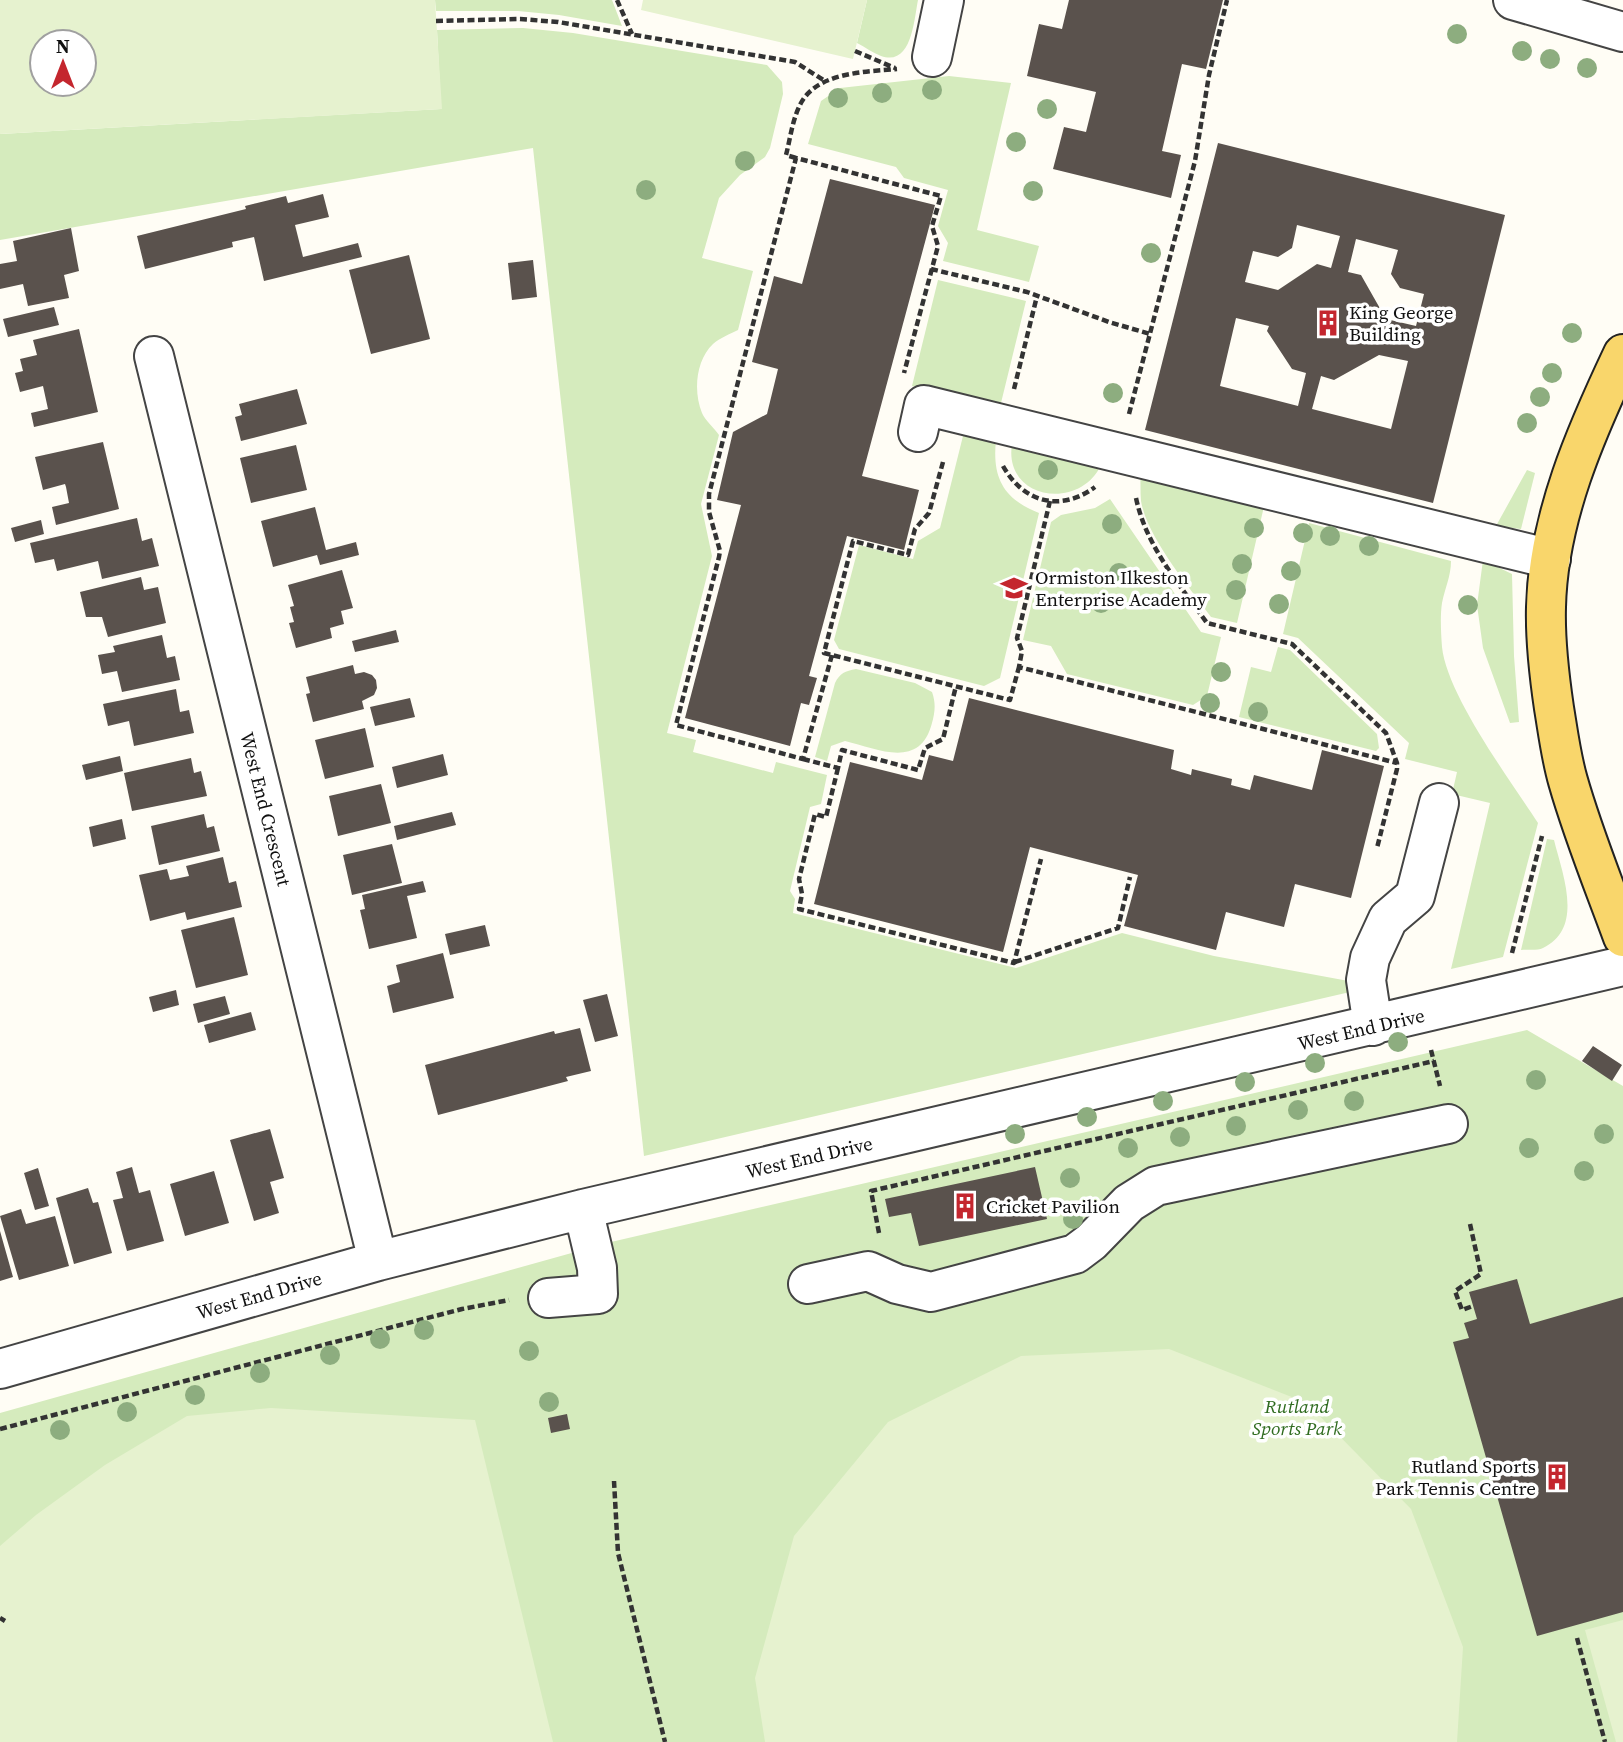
<svg xmlns="http://www.w3.org/2000/svg" width="1623" height="1742" viewBox="0 0 1623 1742" font-family="'Source Serif 4',serif">
	<style>
		.green { fill: #d5ebbd }
		.pitch { fill: #e6f2cf; fill-rule: evenodd }
		.building { fill: #5a524d; fill-rule: evenodd }
		.lines { fill: none; stroke-linecap: round; stroke-linejoin: round }
		.minor-casing { stroke: #444; stroke-width: 42 }
		.major-casing { stroke: #222; stroke-width: 42 }
		.path { stroke: #333; stroke-width: 4.5; stroke-dasharray: 7 3.5; stroke-linecap: butt }
		.minor { stroke: #fff; stroke-width: 38 }
		.major { stroke: #f9d66b; stroke-width: 38 }
		.tree { fill: #8dad7f }
		.labels { text-anchor: middle; stroke-width: 7; stroke-linejoin: round; paint-order: stroke }
		.poi-label { font-size: 19px; fill: #111; stroke: #fff; text-anchor: start }
		.street-label { font-size: 19px; fill: #111; stroke: #fff }
		.park-label { font-size: 19px; font-style: italic; fill: #2f6b1f; stroke: #fff }
	</style>
	<rect width="100%" height="100%" fill="#fffdf5"/>
	<path class="green" d="M435 0H612L622 26 559 15 518 11H436Z
		M867 0H918C914 19 912 67 881 56 873 53 865 47 857 43Z
		M523 28 573 33 767 65 782 82 783 94 770 148 765 157 740 175 719 198 702 258 753 271 738 330C730 334 720 338 713 344 696 360 693 391 702 413 705 420 714 428 719 435L701 504 712 556 667 733 696 740 693 752 773 773 776 762 827 775 821 804 810 807 790 891 795 899 793 913 1016 968 1122 933 1214 956 1354 982 1350 992 644 1156 533 148 0 240V134L441 109 437 30Z
		M949 76 1011 83 977 230 1039 246 1029 282 943 261 948 243 938 226 948 190 904 178 896 167 808 144 821 101 840 88Z
		M938 280 1026 301 1000 407 912 386Z
		M964 432 996 440C992 477 1003 499 1039 513L1000 678 984 686 839 649 834 640 859 545 913 559 918 541 940 528Z
		M1012 444 1101 465C1079 512 1003 499 1012 444Z
		M1527 470 1535 473 1521 529 1496 526Z
		M1140 473 1265 502 1237 623 1211 617C1189 587 1147 537 1141 501 1140 492 1141 482 1140 473Z
		M1110 499 1201 632 1221 637 1207 696 1193 705 1067 674 1051 646 1023 640 1051 522 1061 515 1095 508Z
		M1309 523 1451 561C1451 576 1445 588 1442 603 1440 616 1441 633 1442 647 1447 695 1510 780 1538 823L1503 957 1451 969 1490 803 1452 794 1457 772 1405 759 1409 743 1298 638 1283 634Z
		M1483 560 1512 574 1514 656 1519 722 1510 723 1483 648 1477 605Z
		M1278 647 1290 650 1377 734 1379 748 1376 751 1239 717 1251 667 1271 672Z
		M856 669 915 683 932 692C936 703 935 712 932 723 920 770 878 749 845 741L831 746 827 761 815 757 835 683C840 673 845 671 856 669Z
		M1547 839 1554 840C1562 873 1585 928 1543 948 1537 951 1527 949 1521 950Z
		M1527 1030 1623 1086V1742H0V1413L611 1242Z"/>
	<path class="pitch" d="M0 0H435L442 109 0 134ZM42 42H84V84H42Z
		M643 0H867L853 59 641 10Z
		M1169 1349 1307 1403 1411 1509 1463 1647 1457 1742H765L755 1678 794 1536 888 1422 1021 1356Z
		M271 1408 475 1420 553 1742H0V1546L36 1515 105 1465 187 1416Z
		M1623 1620V1742H1616L1585 1630Z"/>
	<path class="building" d="M1069 0H1223L1206 69 1182 64 1162 151 1181 155 1171 198 1053 169 1064 127 1086 132 1096 92 1027 76 1039 24 1062 29Z
		M1218 143 1505 215 1433 503 1145 430ZM1297 225 1340 236 1331 268 1317 264 1278 290 1245 282 1253 251 1278 257 1292 248ZM1356 239 1398 250 1391 274 1400 288 1424 294 1416 326 1386 319 1361 275 1348 272ZM1236 318 1269 326 1267 331 1292 369 1306 373 1298 406 1220 386ZM1379 355 1408 361 1391 429 1312 409 1321 376 1334 380Z
		M830 179 935 205 862 476 919 490 904 550 847 536 809 676 817 678 809 705 801 703 790 746 685 718 741 505 717 500 733 432 767 414 778 369 752 362 774 276 802 284Z
		M323 194 329 217 295 225 303 257 358 243 362 257 264 281 254 237 232 242 233 247 145 269 137 236 246 209 245 206 286 196 288 203Z
		M71 228 79 271 64 275 69 298 28 306 23 284 0 289V264L17 261 13 241Z
		M409 255 430 339 371 354 349 270Z
		M533 260 537 297 512 300 508 263Z
		M54 307 59 325 8 337 3 319Z
		M79 329 98 412 34 427 31 413 48 409 43 386 20 392 15 373 23 371 20 359 37 355 33 340Z
		M297 389 307 424 241 441 235 417 242 415 239 404Z
		M103 442 119 509 56 525 52 507 69 503 66 487 65 484 43 490 35 457Z
		M296 445 307 490 251 503 240 458Z
		M315 507 326 550 356 542 359 555 320 565 317 555 273 567 261 521Z
		M137 518 142 541 152 538 159 566 102 579 98 561 57 571 54 559 35 563 30 543Z
		M41 520 44 534 15 542 11 528Z
		M342 570 353 608 341 611 344 624 330 628 332 638 296 648 289 623 294 622 290 607 294 606 288 585Z
		M141 577 144 590 158 587 166 623 108 637 102 617H86L80 592Z
		M396 630 399 642 355 652 352 641Z
		M162 635 167 658 175 656 180 680 122 692 117 671 102 674 98 655 115 652 113 646Z
		M353 665 355 674 364 672 372 675 376 680 377 688 374 695 362 701 364 709 313 722 306 694 310 693 306 677Z
		M176 689 180 712 189 710 194 733 134 746 129 721 108 726 103 704Z
		M410 698 415 717 375 726 370 707Z
		M969 698 1174 750 1171 769 1191 775 1192 769 1232 779 1231 785 1250 790 1254 775 1312 790 1322 750 1384 766 1351 898 1295 884 1284 927 1226 912 1216 950 1124 926 1138 875 1030 847 1003 952 814 904 850 762 922 780 929 755 953 761Z
		M365 728 374 767 325 779 315 740Z
		M443 754 448 775 397 788 392 767Z
		M120 756 123 771 86 780 82 765Z
		M191 758 194 773 201 771 207 796 132 811 124 773Z
		M381 784 391 823 338 836 329 796Z
		M452 812 456 825 397 840 394 826Z
		M204 814 207 828 214 826 220 851 159 865 151 826Z
		M122 819 126 839 93 847 89 827Z
		M392 844 402 883 352 895 343 855Z
		M223 857 229 883 236 881 242 907 187 920 185 912 150 921 139 875 167 869 170 880 189 876 186 866Z
		M423 881 426 892 407 896 417 938 369 949 360 910 365 909 362 895Z
		M234 917 248 975 196 988 181 930Z
		M485 925 490 946 450 955 445 934Z
		M443 953 454 998 393 1013 387 986 400 982 396 965Z
		M176 990 179 1005 153 1012 149 997Z
		M607 994 618 1036 595 1042 583 1000Z
		M225 996 230 1014 198 1023 193 1004Z
		M251 1012 256 1030 209 1043 204 1025Z
		M580 1028 591 1071 566 1077 568 1081 438 1115 425 1065 554 1031 555 1034Z
		M1593 1046 1622 1065 1612 1081 1582 1061Z
		M270 1129 284 1178 270 1182 279 1213 254 1221 230 1140Z
		M132 1167 139 1193 150 1190 164 1241 127 1251 113 1200 123 1198 116 1172Z
		M1035 1167 1047 1219 919 1246 911 1213 889 1217 885 1199Z
		M38 1168 49 1206 35 1210 24 1173Z
		M214 1171 229 1223 185 1236 170 1184Z
		M88 1188 93 1203 98 1202 112 1253 74 1264 56 1198Z
		M21 1209 26 1224 55 1216 69 1266 19 1280 0 1216Z
		M0 1231 13 1277 0 1281Z
		M1517 1279 1530 1324 1623 1297V1612L1537 1636 1453 1342 1469 1338 1464 1323 1477 1319 1469 1292Z
		M567 1414 570 1429 551 1433 548 1418Z"/>
	<g class="lines">
		<g class="minor-casing">
			<path id="minor" d="M1513 0 1623 32
				M932 57 944 0
				M154 356 378 1261
				M918 432 924 405 1551 559
				M1373 1026 1366 980 1370 958 1388 919 1415 896 1439 803
				M808 1284 868 1271 897 1284 931 1292 1075 1254 1091 1242 1129 1203 1156 1186 1448 1124
				M548 1298 598 1294 597 1268 583 1209
				M0 1369 378 1261 583 1209 1623 966"/>
		</g>
		<g class="major-casing">
			<path id="major" d="M1623 354C1586 432 1548 518 1546 607 1545 641 1549 674 1554 708 1558 732 1561 757 1568 781 1583 834 1604 885 1623 937"/>
		</g>
		<path class="path" d="M617 0 632 34
			M436 21 520 19 558 22 795 62 825 81
			M855 51 895 68
			M796 158 786 155C790 140 792 122 799 107 814 72 864 72 897 69
			M931 269 1027 292 1109 322 1150 334
			M1014 389 1037 296
			M1129 414 1195 161 1209 75 1227 0
			M943 462 929 513 915 529 908 555 853 541 824 653 1010 700 1019 667
			M1003 466C1023 502 1060 513 1095 487
			M1136 498C1146 546 1179 584 1207 623L1292 644 1386 733 1397 763V769L1377 848
			M1050 501 1017 638 1022 651 1019 667 1397 763
			M832 655 803 759 676 725 719 557 720 551 709 512V494L796 158 941 196 932 226 938 246 904 373
			M803 759 838 768 842 750 918 770 925 748 943 739 956 686
			M838 768 826 817 815 814 799 879 802 894 799 909 1014 963 1041 859
			M1512 953 1542 836
			M1015 962 1118 928 1130 877
			M1431 1050 1440 1086
			M1470 1224 1481 1274 1455 1291 1462 1310 1473 1306
			M879 1233 871 1191 1434 1061
			M0 1429 462 1309 509 1300
			M614 1481 618 1553 665 1742
			M0 1618 5 1621
			M1577 1638 1605 1742"/>
		<use href="#minor" class="minor"/>
		<use href="#major" class="major"/>
	</g>
	<g class="tree">
		<circle cx="1457" cy="34" r="10"/>
		<circle cx="1522" cy="51" r="10"/>
		<circle cx="1550" cy="59" r="10"/>
		<circle cx="1587" cy="68" r="10"/>
		<circle cx="932" cy="90" r="10"/>
		<circle cx="882" cy="93" r="10"/>
		<circle cx="838" cy="98" r="10"/>
		<circle cx="1047" cy="109" r="10"/>
		<circle cx="1016" cy="142" r="10"/>
		<circle cx="745" cy="161" r="10"/>
		<circle cx="646" cy="190" r="10"/>
		<circle cx="1033" cy="191" r="10"/>
		<circle cx="1151" cy="253" r="10"/>
		<circle cx="1572" cy="333" r="10"/>
		<circle cx="1552" cy="373" r="10"/>
		<circle cx="1113" cy="393" r="10"/>
		<circle cx="1540" cy="397" r="10"/>
		<circle cx="1527" cy="423" r="10"/>
		<circle cx="1048" cy="470" r="10"/>
		<circle cx="1112" cy="524" r="10"/>
		<circle cx="1254" cy="528" r="10"/>
		<circle cx="1303" cy="533" r="10"/>
		<circle cx="1330" cy="536" r="10"/>
		<circle cx="1369" cy="546" r="10"/>
		<circle cx="1242" cy="564" r="10"/>
		<circle cx="1291" cy="571" r="10"/>
		<circle cx="1119" cy="573" r="10"/>
		<circle cx="1236" cy="590" r="10"/>
		<circle cx="1101" cy="603" r="10"/>
		<circle cx="1279" cy="604" r="10"/>
		<circle cx="1468" cy="605" r="10"/>
		<circle cx="1221" cy="672" r="10"/>
		<circle cx="1210" cy="703" r="10"/>
		<circle cx="1258" cy="712" r="10"/>
		<circle cx="1398" cy="1042" r="10"/>
		<circle cx="1315" cy="1063" r="10"/>
		<circle cx="1536" cy="1080" r="10"/>
		<circle cx="1245" cy="1082" r="10"/>
		<circle cx="1163" cy="1101" r="10"/>
		<circle cx="1354" cy="1101" r="10"/>
		<circle cx="1298" cy="1110" r="10"/>
		<circle cx="1087" cy="1117" r="10"/>
		<circle cx="1236" cy="1126" r="10"/>
		<circle cx="1015" cy="1134" r="10"/>
		<circle cx="1604" cy="1134" r="10"/>
		<circle cx="1180" cy="1137" r="10"/>
		<circle cx="1128" cy="1148" r="10"/>
		<circle cx="1529" cy="1148" r="10"/>
		<circle cx="1584" cy="1171" r="10"/>
		<circle cx="1070" cy="1178" r="10"/>
		<circle cx="1073" cy="1219" r="10"/>
		<circle cx="424" cy="1330" r="10"/>
		<circle cx="380" cy="1339" r="10"/>
		<circle cx="529" cy="1351" r="10"/>
		<circle cx="330" cy="1355" r="10"/>
		<circle cx="260" cy="1373" r="10"/>
		<circle cx="195" cy="1395" r="10"/>
		<circle cx="549" cy="1402" r="10"/>
		<circle cx="127" cy="1412" r="10"/>
		<circle cx="60" cy="1430" r="10"/>
	</g>
	<defs>
		<g id="building-bare" transform="scale(2.1)"><path d="M-4-6H4V6H1V3H-1V6H-4ZM-2.5-4.3h1.7v1.8h-1.7ZM.8-4.3h1.7v1.8H.8ZM-2.5-1h1.7V.8h-1.7ZM.8-1h1.7V.8H.8Z" fill="#c4262e" stroke="#fff" stroke-width="2.5" paint-order="stroke"/></g>
		<g id="school-bare" transform="scale(2.1)"><path d="M0-5L7-2L0 1L-7-2ZM-4 1L0 2.5L4 1V4Q0 6-4 4Z" fill="#c4262e" stroke="#fff" stroke-width="2.5" paint-order="stroke"/></g>
	</defs>
	<g fill-rule="evenodd">
		<use href="#building-bare" x="1328" y="323"/>
		<use href="#school-bare" x="1014" y="588"/>
		<use href="#building-bare" x="965" y="1206"/>
		<use href="#building-bare" x="1557" y="1477"/>
	</g>
	<g class="labels">
		<g class="poi-label">
			<text x="1349" y="319">King George<tspan x="1349" dy="22">Building</tspan></text>
			<text x="1035" y="584">Ormiston Ilkeston<tspan x="1035" dy="22">Enterprise Academy</tspan></text>
			<text x="986" y="1213">Cricket Pavilion</text>
			<text x="1536" y="1473" text-anchor="end">Rutland Sports<tspan x="1536" dy="22">Park Tennis Centre</tspan></text>
		</g>
		<g class="street-label">
			<text transform="translate(266 809) rotate(76)" y="7">West End Crescent</text>
			<text transform="translate(1361 1029) rotate(-13)" y="7">West End Drive</text>
			<text transform="translate(809 1157) rotate(-13)" y="7">West End Drive</text>
			<text transform="translate(259 1295) rotate(-16)" y="7">West End Drive</text>
		</g>
		<g class="park-label">
			<text x="1297" y="1413">Rutland<tspan x="1297" dy="22">Sports Park</tspan></text>
		</g>
	</g>
	<g transform="translate(63 63)"><circle r="33" fill="#ffffff" stroke="#a0a0a0" stroke-width="2"/>
	<path d="M0-5L12 26L0 18L-12 26Z" fill="#c4262e"/>
	<text y="-10" font-size="19" font-weight="bold" text-anchor="middle" fill="#111111">N</text>
	</g>
</svg>
